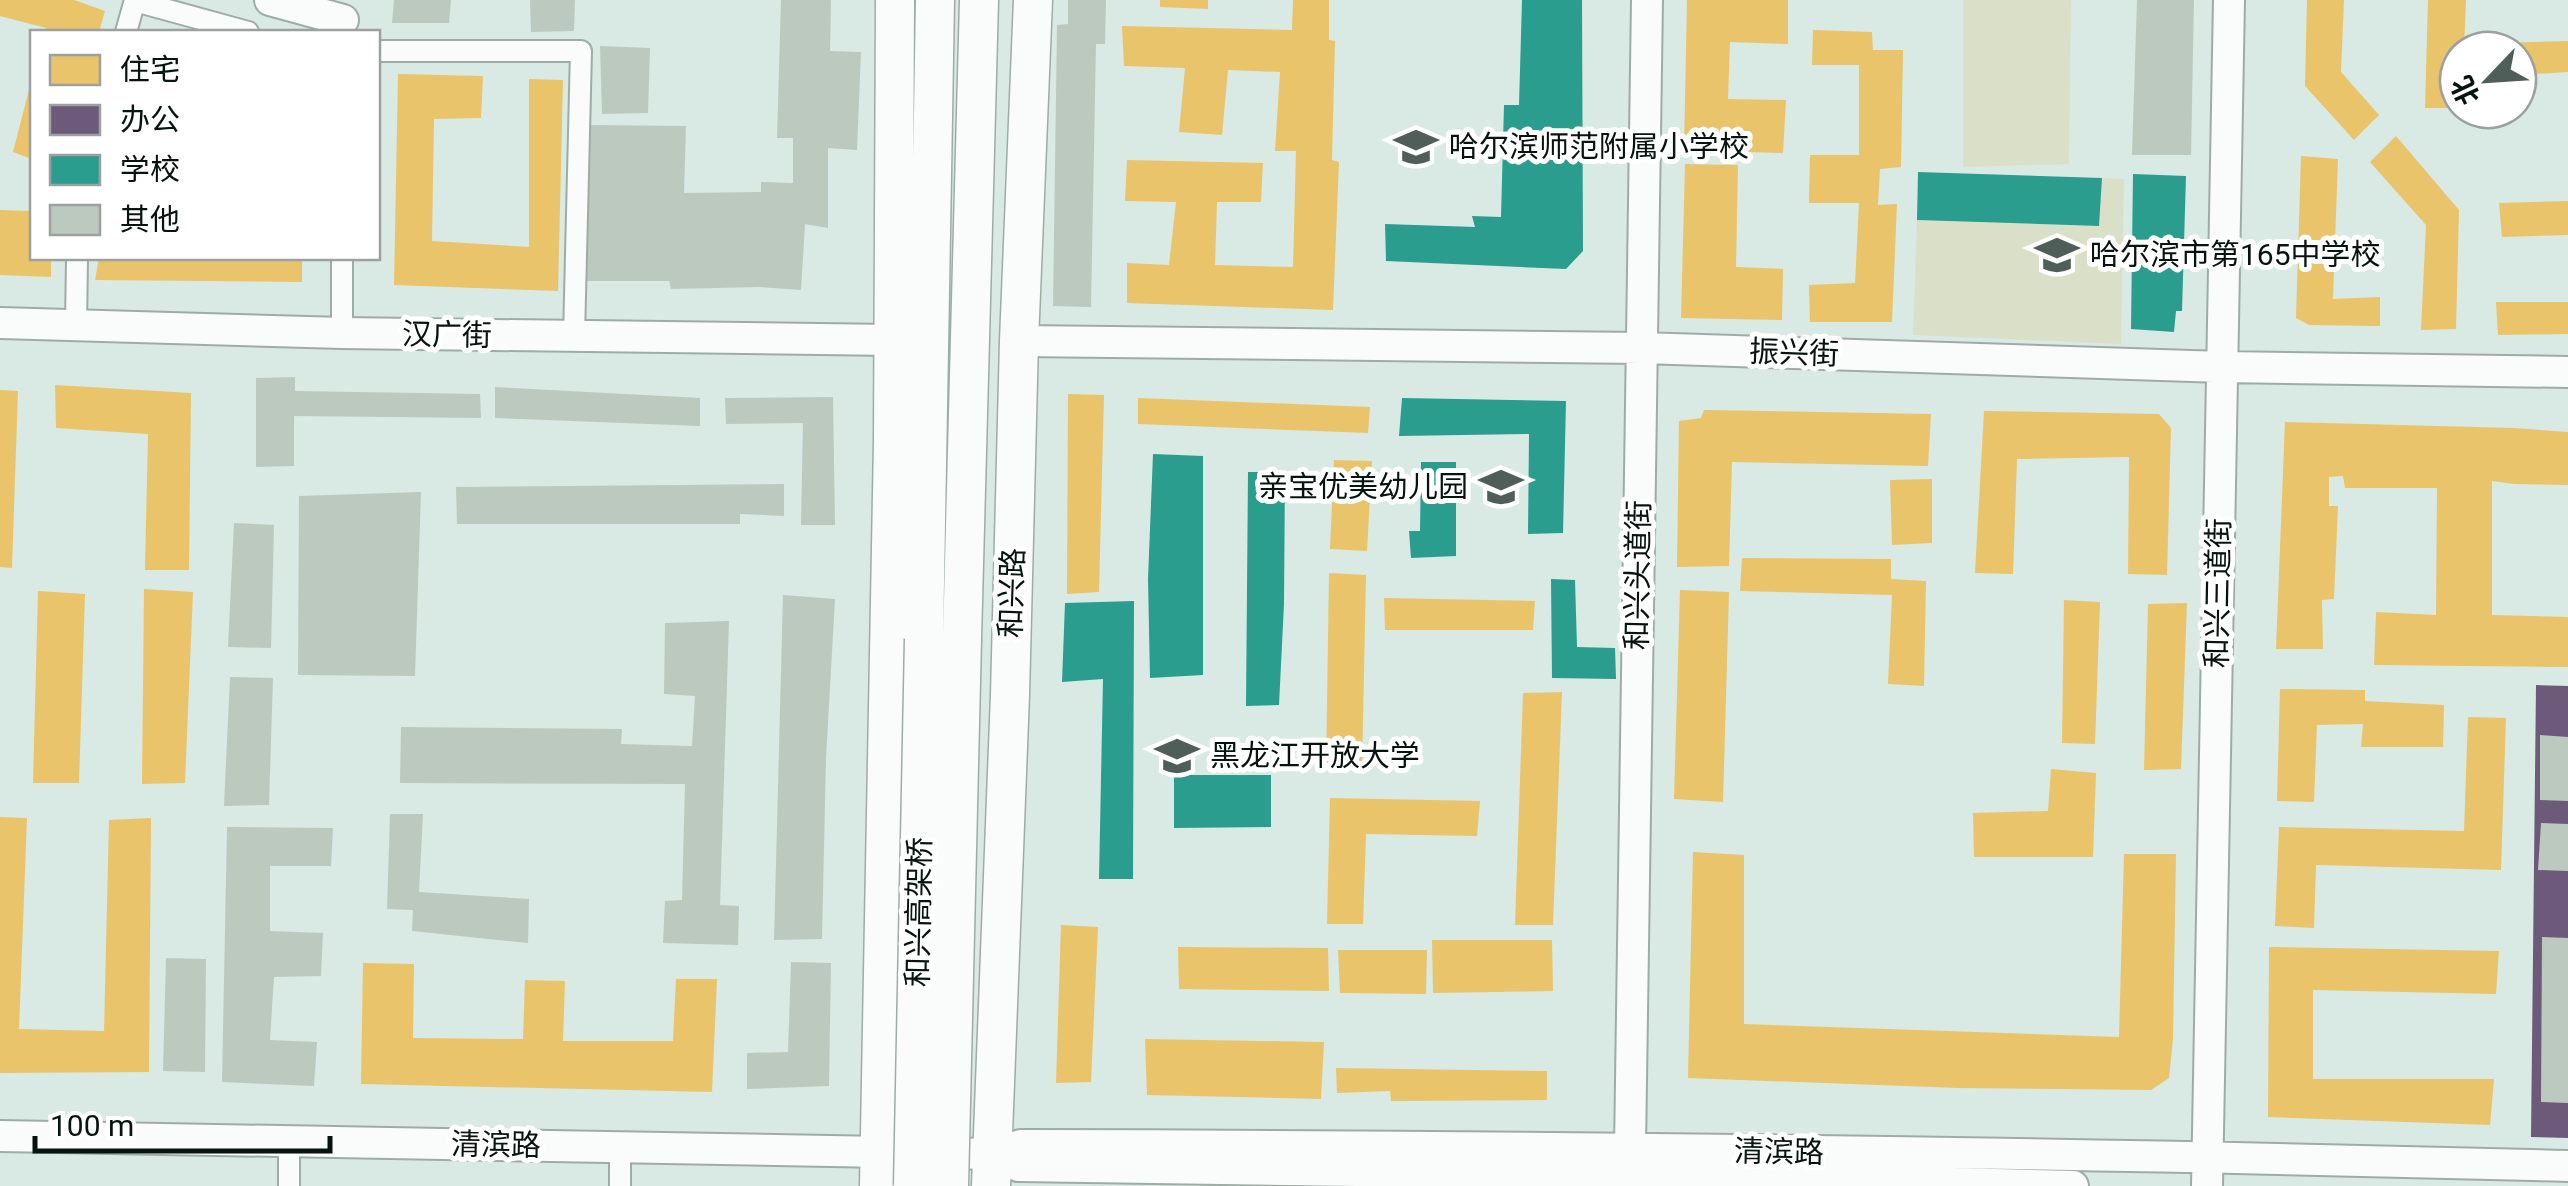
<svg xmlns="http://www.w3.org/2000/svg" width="2568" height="1186" viewBox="0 0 2568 1186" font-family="Roboto,'Noto Sans SC',sans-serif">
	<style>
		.green { fill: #dae0c8 }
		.homes { fill: #e9c46a }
		.offices { fill: #6d597a }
		.schools { fill: #2a9d8f }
		.building { fill: #bcc9bf }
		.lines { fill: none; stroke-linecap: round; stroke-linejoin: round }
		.street-casing { stroke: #9eaca6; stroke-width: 24 }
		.secondary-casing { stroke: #9eaca6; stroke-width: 34 }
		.highway-casing { stroke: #9eaca6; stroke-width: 41 }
		.street { stroke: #f9fcfb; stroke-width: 20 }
		.secondary { stroke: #f9fcfb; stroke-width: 30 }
		.highway { stroke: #f9fcfb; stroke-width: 38 }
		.highway-bridge-casing { stroke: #9eaca6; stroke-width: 41; stroke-linecap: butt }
		.highway-bridge { stroke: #f9fcfb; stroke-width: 38 }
		.labels { text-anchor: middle; stroke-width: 10; stroke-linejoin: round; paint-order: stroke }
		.poi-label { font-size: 30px; fill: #07130f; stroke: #fff; text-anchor: start }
		.street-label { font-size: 30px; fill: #07130f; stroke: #fff }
	</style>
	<rect width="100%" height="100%" fill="#d8eae3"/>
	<path class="green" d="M1963 0H2071L2069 164 1963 167Z
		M2102 178 2124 179 2121 344 1913 335 1917 220 2099 226Z"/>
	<path class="homes" d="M0 0H74L105 11 99 32H44L46 28 0 16Z
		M1160 0H1208V9L1160 7Z
		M1293 0H1329V40L1335 41 1332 160 1339 162 1333 310 1127 303V263L1169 265 1176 202 1125 201 1127 160 1263 163 1261 202H1217L1215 265 1293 267 1296 151H1275L1280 72 1228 70 1222 135 1179 132 1185 68 1124 66 1122 26 1292 30Z
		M1687 0H1788V44L1730 42 1728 99 1786 100 1783 153 1684 150Z
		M2307 0H2344L2341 72 2379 115 2354 140 2305 86Z
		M2428 0H2466L2464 50H2458V108H2425Z
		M1813 30 1872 32 1873 50H1903L1901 167 1880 169 1878 205 1897 204 1892 322H1810L1809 285 1855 283 1859 203H1809L1810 155H1859V65H1812Z
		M2568 41V72L2518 75V50H2502V43Z
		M398 74 483 76 481 118 434 119 432 241 529 247V79L563 80 558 291 394 285Z
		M31 82H32V159L13 152Z
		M2396 136 2459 210 2456 329 2421 330 2426 225 2370 162Z
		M2301 156 2338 159 2333 299 2380 297V326L2309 325 2296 318Z
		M1685 164 1738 165 1736 267 1783 269 1782 320 1681 318Z
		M2568 201V235L2502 237 2499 203Z
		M0 210 32 211V258H51V277L0 275Z
		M99 258H302V282L95 280Z
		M2496 302H2568V334L2498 335Z
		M55 385 191 393 189 570H145L148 434 56 428Z
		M0 390 18 391 12 568 0 567Z
		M1068 394 1104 395 1099 592 1067 594Z
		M1138 398 1370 407 1368 433 1138 424Z
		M1704 410 1931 414 1928 466 1732 462 1729 566 1677 567 1679 421 1701 418Z
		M1984 411 2159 414 2171 428 2167 575 2128 574 2129 457 2017 459 2013 574 1975 573Z
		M2285 422 2514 428 2568 432V485L2514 484 2492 481V615L2568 617V667L2374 665 2376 612 2436 615 2437 488H2345L2343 476 2329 477V506H2338L2334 599 2322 600 2323 649H2276Z
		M1334 460 1372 461 1367 551 1330 549Z
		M1932 479V543L1892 545 1890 480Z
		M1742 558 1891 559V579L1926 581 1924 686 1888 684 1892 595 1740 591Z
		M1329 573 1366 575 1362 770H1326Z
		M144 589 193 592 185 783 142 784Z
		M1680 590 1729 592 1723 802 1674 799Z
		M38 591 85 594 79 783H33Z
		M1384 598 1535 601 1533 630H1385Z
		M2064 600 2100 602 2095 744 2062 743Z
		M2187 603 2181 769 2144 770 2148 604Z
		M2280 689 2365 690V701L2444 705 2443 747H2361L2363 724 2317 725 2314 802 2277 801Z
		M1562 692 1553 925H1515L1523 693Z
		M2468 717 2506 718 2501 870 2316 865 2314 928 2275 926 2279 827 2464 831Z
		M2051 769 2096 773 2093 857H1974L1973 813 2048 811Z
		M1330 798 1480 801 1477 836 1366 834 1363 924H1327Z
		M0 817 27 818 19 1029 104 1031 109 820 151 818 149 1072 0 1073Z
		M1693 852 1744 855V1024L2119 1037 2124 854H2176L2173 1039 2169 1078 2151 1090 1958 1088 1688 1078Z
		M1061 925 1098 927 1091 1082 1056 1083Z
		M1432 940H1552L1553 991 1433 993Z
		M1178 947 1328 948 1329 991 1179 989Z
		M2269 947 2499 951 2496 994 2313 990V1079H2494L2490 1125 2268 1117Z
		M1338 950H1427L1426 994 1340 993Z
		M363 963 414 964 413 1038 523 1039 525 980 565 981 563 1041H673L676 979H717L712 1092 361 1084Z
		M1145 1039 1324 1042 1321 1099 1147 1095Z
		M1336 1068 1547 1071V1100L1391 1101 1390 1091 1337 1093Z"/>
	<path class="offices" d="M2536 685 2568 686V1138L2531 1137Z"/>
	<path class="schools" d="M1522 0H1582L1583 251 1566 269 1386 261 1385 224 1475 227 1472 216 1501 217 1504 105H1519Z
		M1918 172 2102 178 2099 226 1917 220Z
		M2133 174 2186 176 2182 311H2176L2174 332 2131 329Z
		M1402 398 1566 401 1563 533 1528 534 1529 434 1399 436Z
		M1153 454 1203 456V675L1150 678 1148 579Z
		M1421 462H1456V556L1411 558 1409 531H1420Z
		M1248 472H1285L1284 604 1279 705 1246 706Z
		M1551 579 1575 580 1577 647 1615 648 1616 679 1552 678Z
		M1134 601 1133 879H1099L1103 679 1062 682 1065 603Z
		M1174 775H1271V827L1174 828Z"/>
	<path class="building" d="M394 0H451L449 23H392Z
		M530 0H575L574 31 531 32Z
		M781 0H831L830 51 861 52 857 150 828 148V228L805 224 801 290 760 287 671 289 669 281H587L589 125 686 126 684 193 761 192V182L793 183V138H777Z
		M1068 0H1106L1105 44H1096L1091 307 1053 306 1057 25 1068 24Z
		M2137 0H2194L2191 155H2132Z
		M600 46 650 48 648 113 602 114Z
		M295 377V391L480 394 481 418 294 416V466L256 467V378Z
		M495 387 700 398V426L495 418Z
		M833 397 835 525H801L803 423 726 424 725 398Z
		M784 484V516L740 514V524H457L456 487Z
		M421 492 415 676 298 675 299 496Z
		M234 523 274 525 271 648 228 647Z
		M783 595 835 599 826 758 822 939 774 940Z
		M729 621 720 905 739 906 738 945 663 943 665 901 682 900 685 784 400 783 401 727 622 729 621 744 692 746 695 696 664 694 665 623Z
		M230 677 273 678 269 805 224 806Z
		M2540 735 2568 737V801L2540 800Z
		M390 814H423L419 892 529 899 528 943 412 931 413 910 387 909Z
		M2541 823 2568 824V871L2538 870Z
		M227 827 333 828 331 866H270V931L323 933 321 976 274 977 270 1040 317 1042 314 1086 222 1082Z
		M2542 937 2568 938V1103L2541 1102Z
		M166 958 206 959 205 1072 163 1071Z
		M791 962 831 963 829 1086 747 1089V1053L788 1052Z"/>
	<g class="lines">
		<g class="street-casing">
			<path id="street" d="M135 1 248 32
				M126 32 135 0
				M378 51H581L574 337
				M76 326 77 258
				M342 333V258
				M289 1186V1141
				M620 1186V1147"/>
		</g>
		<g class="secondary-casing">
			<path id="secondary" d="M270 0 343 20
				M0 323 342 333 893 340
				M1019 341 1642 348 2222 367 2568 372
				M0 1136 992 1154 1018 1166 1630 1175 2073 1186
				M1630 1149 1647 0
				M997 1153 1021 1145C1537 1146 2053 1152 2568 1166
				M2207 1186 2229 0"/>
		</g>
		<g class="highway-casing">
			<path id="highway" d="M924 639 935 0
				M962 639 979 0
				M879 1186 893 441 895 0
				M991 1186 1010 695 1019 341 1033 0"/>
		</g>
		<use href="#street" class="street"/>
		<use href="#secondary" class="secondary"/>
		<use href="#highway" class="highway"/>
		<g class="highway-bridge-casing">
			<path id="highway-bridge" d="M913 1186 924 639
				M949 1186 962 639"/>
		</g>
		<use href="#highway-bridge" class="highway-bridge"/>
	</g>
	<defs>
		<g id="school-bare" transform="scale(3.45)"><path d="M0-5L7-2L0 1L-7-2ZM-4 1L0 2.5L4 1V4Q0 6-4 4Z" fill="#505e59" stroke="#fff" stroke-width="2.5" paint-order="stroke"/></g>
		<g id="university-bare" transform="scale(3.45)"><path d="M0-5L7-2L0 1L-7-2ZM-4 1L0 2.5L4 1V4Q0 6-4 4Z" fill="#505e59" stroke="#fff" stroke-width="2.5" paint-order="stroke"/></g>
	</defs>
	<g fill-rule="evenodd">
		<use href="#school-bare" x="1416" y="147"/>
		<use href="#school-bare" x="2057" y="255"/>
		<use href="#school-bare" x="1501" y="487"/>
		<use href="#university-bare" x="1177" y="756"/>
	</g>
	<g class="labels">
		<g class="poi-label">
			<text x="1449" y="157">哈尔滨师范附属小学校</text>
			<text x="2090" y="265">哈尔滨市第165中学校</text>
			<text x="1468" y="497" text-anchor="end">亲宝优美幼儿园</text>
			<text x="1210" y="766">黑龙江开放大学</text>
		</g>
		<g class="street-label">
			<text transform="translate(447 335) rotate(1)" y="10">汉广街</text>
			<text transform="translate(1794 353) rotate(2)" y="10">振兴街</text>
			<text transform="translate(1638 575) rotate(-89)" y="10">和兴头道街</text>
			<text transform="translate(1012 593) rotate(-88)" y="10">和兴路</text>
			<text transform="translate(2218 593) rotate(-89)" y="10">和兴三道街</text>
			<text transform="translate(919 912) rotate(-89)" y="10">和兴高架桥</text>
			<text transform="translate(496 1145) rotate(1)" y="10">清滨路</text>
			<text transform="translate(1779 1152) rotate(1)" y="10">清滨路</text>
		</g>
	</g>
	<rect x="30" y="30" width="350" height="230" fill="#ffffff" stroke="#9ca19f" stroke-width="2.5"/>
	<rect x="50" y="55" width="50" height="30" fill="#e9c46a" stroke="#9ca19f" stroke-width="2.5"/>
	<text x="120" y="80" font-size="30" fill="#07130f">住宅</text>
	<rect x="50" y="105" width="50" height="30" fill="#6d597a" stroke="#9ca19f" stroke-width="2.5"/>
	<text x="120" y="130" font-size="30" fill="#07130f">办公</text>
	<rect x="50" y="155" width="50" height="30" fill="#2a9d8f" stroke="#9ca19f" stroke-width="2.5"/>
	<text x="120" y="180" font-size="30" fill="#07130f">学校</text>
	<rect x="50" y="205" width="50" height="30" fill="#bcc9bf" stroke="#9ca19f" stroke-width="2.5"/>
	<text x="120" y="230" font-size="30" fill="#07130f">其他</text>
	<g transform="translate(2488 80) rotate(245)"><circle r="48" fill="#ffffff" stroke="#9ca19f" stroke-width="2.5"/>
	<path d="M0-8L18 38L0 25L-18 38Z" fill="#505e59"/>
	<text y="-15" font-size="28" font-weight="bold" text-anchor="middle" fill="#07130f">北</text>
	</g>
	<path d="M35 1136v15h295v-15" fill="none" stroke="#07130f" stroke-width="5"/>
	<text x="50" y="1136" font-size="30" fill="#07130f" stroke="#ffffff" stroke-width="8" paint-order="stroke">100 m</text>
</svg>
